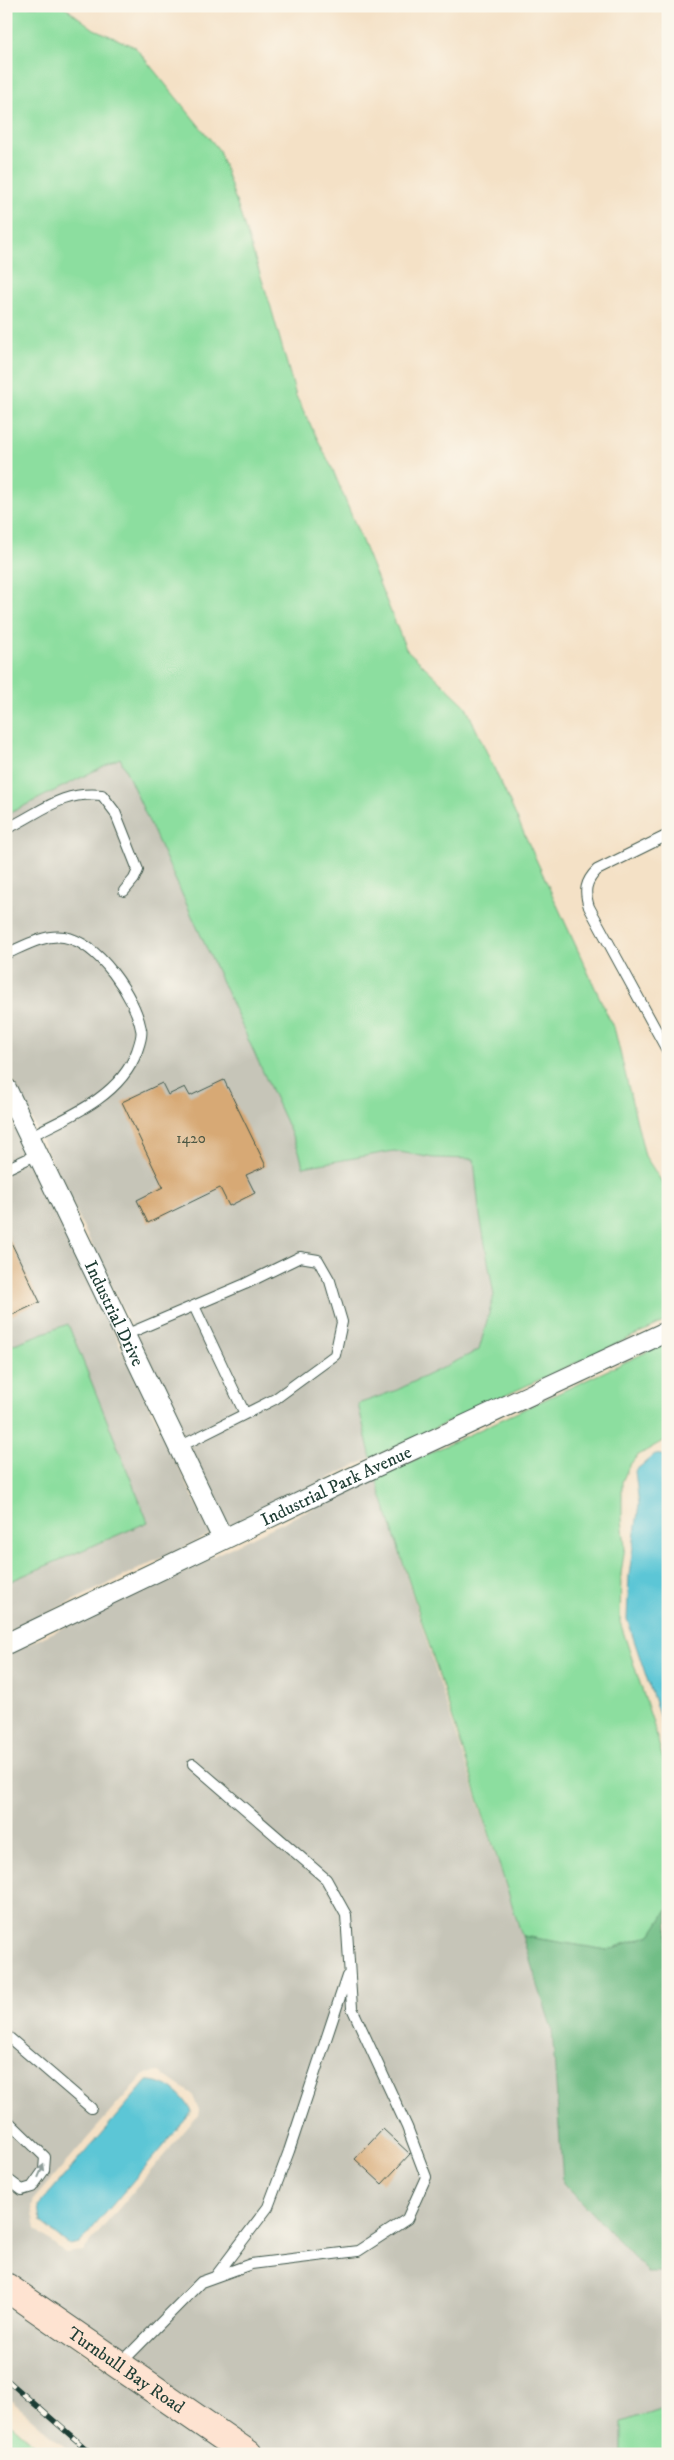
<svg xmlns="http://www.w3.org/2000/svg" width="674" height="2460" viewBox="0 0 674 2460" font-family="'IM FELL DW Pica',serif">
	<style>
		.industrial { fill: #c6c5b8; fill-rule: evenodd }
		.green { fill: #8cde9f; stroke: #568e6a }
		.forest { fill: #71bd86; stroke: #487d5d }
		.water { fill: #5cc6d6; stroke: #3e8285 }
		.building { fill: #d7a975 }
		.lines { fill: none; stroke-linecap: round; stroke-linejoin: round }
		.lane-casing { stroke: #3f564a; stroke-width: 12 }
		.street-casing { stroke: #3f564a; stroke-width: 22 }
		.secondary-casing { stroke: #3f564a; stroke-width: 30 }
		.lane { stroke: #fff; stroke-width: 10 }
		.street { stroke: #fff; stroke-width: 20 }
		.secondary { stroke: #fee3d1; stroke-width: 28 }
		.rail-casing { stroke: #1f3d34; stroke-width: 5.5 }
		.rail { stroke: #fbf7ec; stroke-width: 4; stroke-dasharray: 11; stroke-linecap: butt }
		.oneway { fill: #8f9e9a }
		.labels { text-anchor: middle; stroke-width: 5; stroke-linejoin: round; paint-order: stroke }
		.number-label { font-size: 15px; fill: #4d5844 }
		.street-label { font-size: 18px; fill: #1f3d34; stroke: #fbf7ec }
	</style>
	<rect width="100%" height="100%" fill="#fbf7ec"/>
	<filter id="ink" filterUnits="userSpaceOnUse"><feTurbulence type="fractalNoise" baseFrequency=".02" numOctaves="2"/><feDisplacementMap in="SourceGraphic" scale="10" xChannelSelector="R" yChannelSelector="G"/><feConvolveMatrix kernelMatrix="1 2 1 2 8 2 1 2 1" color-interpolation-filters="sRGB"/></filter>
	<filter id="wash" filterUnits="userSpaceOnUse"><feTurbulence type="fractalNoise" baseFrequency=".0096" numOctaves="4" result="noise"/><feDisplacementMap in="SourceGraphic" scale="20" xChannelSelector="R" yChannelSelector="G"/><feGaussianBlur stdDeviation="1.12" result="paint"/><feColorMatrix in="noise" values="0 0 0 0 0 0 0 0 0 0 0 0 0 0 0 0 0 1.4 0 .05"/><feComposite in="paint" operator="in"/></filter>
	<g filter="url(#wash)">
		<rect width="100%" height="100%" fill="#f4e1c6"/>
		<path class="industrial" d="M120 758 299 1151 303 1167 394 1151 433 1158 474 1159 479 1210 494 1295 479 1350 397 1390 358 1404 371 1458 227 1527 6 1066V815Z
			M6 1108 211 1534 6 1633V1583L148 1522 68 1324 6 1347Z
			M376 1478 442 1691 552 2029 563 2183 648 2272H668V2406L622 2422V2454H265L6 2275V1655ZM160 2072 192 2094 199 2110 198 2115 83 2251 65 2253 36 2229 32 2206 34 2199 144 2074Z
			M6 2299 231 2454H73L6 2396Z"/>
		<path class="green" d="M6 6H63L94 29 135 47 219 150 270 304 296 396 333 470 406 649 465 705 615 1031 645 1156 668 1191V1320L371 1458 358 1404 397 1390 479 1350 494 1295 479 1210 474 1159 433 1158 394 1151 303 1167 299 1151 120 758 6 815Z
			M68 1324 148 1522 6 1583V1347Z
			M668 1342V1438L637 1456 629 1466 622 1482V1519L625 1546 621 1574 620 1622 653 1723 668 1777V1909L651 1935 607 1950 522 1936 376 1478Z
			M668 2406V2454H622V2422Z
			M6 2420 45 2454H6Z"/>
		<path class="forest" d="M668 1909V2272H648L563 2183 552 2029 522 1936 607 1950 651 1935Z"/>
		<path class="water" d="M655 1454 668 1456V1742L627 1619 629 1575 639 1505 635 1471Z
			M147 2081C165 2080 184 2095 192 2112L80 2243 69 2245 41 2222 39 2205Z"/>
		<g id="blocks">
			<path class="building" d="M224 1080 266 1166 246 1175 255 1193 229 1206 220 1188 148 1223 137 1200 163 1187 122 1102 162 1083 168 1095 185 1087 190 1096Z
				M6 1232 40 1302 6 1318Z
				M383 2129 410 2154 382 2184 355 2159Z"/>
		</g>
	</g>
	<g filter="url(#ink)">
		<use href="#blocks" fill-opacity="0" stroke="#3f564a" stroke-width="1"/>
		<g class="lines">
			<g class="lane-casing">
				<path id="lane" d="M6 829C42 812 60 791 102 795L115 812 138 870 134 879 124 891
					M668 835 597 870C585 882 584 891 589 907L668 1052
					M6 954C24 946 44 934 64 937 99 943 135 997 141 1029 143 1035 139 1045 137 1051 121 1096 69 1117 30 1136
					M6 1169 38 1154
					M194 1306 245 1414
					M125 1335 245 1284 300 1257 318 1260 330 1281 342 1322 335 1355 275 1399 179 1447
					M6 2035 91 2108
					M6 2119 45 2157 44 2170 32 2187 22 2190 6 2178
					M215 2277 268 2207 289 2151 347 1976
					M120 2364 201 2282 251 2264 358 2251 407 2219 426 2177 407 2127 352 2008 346 1915 326 1879 193 1764"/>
			</g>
			<g class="street-casing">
				<g id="street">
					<path id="s1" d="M6 1088 223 1539"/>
					<path id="s2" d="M6 1644 349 1479 668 1331"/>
				</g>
			</g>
			<g class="secondary-casing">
				<g id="secondary">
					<path id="s3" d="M6 2287 248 2454"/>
				</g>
			</g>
			<use href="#lane" class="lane"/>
			<use href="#street" class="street"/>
			<use href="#secondary" class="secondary"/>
			<g class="rail-casing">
				<path id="rail" d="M6 2379 92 2454"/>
			</g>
			<use href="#rail" class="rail"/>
		</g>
		<defs><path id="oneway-solid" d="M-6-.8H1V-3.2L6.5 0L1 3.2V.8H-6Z" transform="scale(1.25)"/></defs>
		<use class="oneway" href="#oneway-solid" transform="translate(41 2171) rotate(-67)"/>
	</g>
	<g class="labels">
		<g class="number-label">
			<text x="191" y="1143">1420</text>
		</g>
		<g class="street-label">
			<text dy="6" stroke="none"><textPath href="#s1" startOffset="250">Industrial Drive</textPath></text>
			<text dy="6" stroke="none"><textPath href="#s2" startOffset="366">Industrial Park Avenue</textPath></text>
			<text dy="6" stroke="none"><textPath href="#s3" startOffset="146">Turnbull Bay Road</textPath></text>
		</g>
	</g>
	<rect width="674" height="2460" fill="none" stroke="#fbf7ec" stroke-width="25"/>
</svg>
